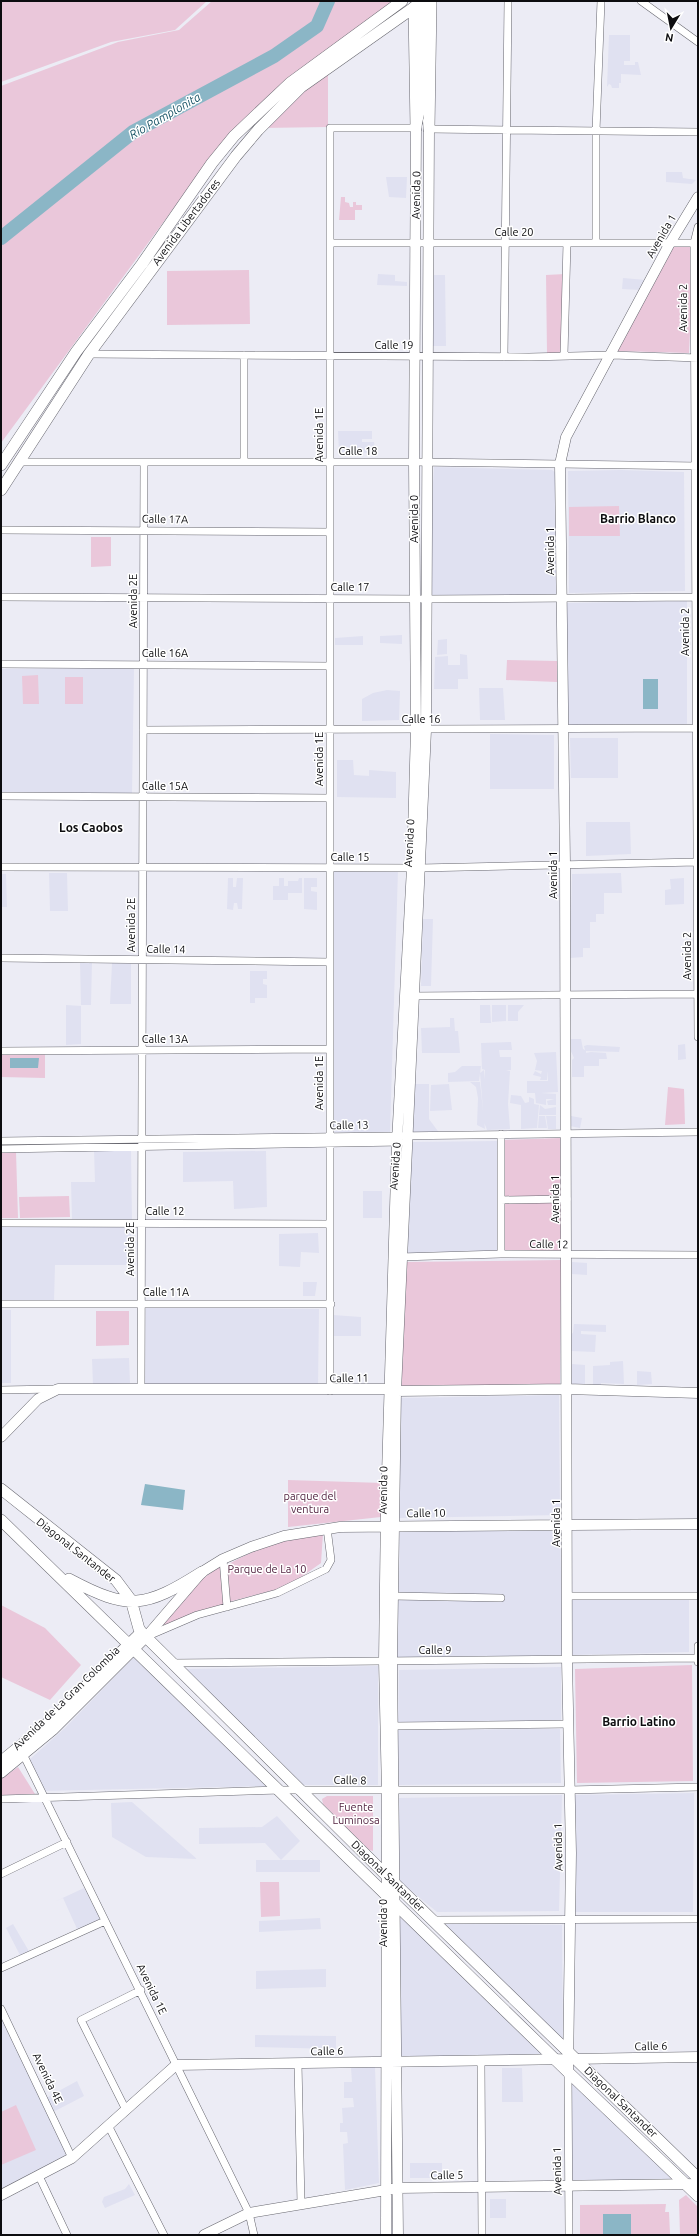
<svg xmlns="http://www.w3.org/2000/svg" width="699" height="2236" viewBox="0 0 699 2236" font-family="Ubuntu,sans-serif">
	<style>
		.built { fill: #e0e1f1 }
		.green { fill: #eac7da }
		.water { fill: #8bb6c6 }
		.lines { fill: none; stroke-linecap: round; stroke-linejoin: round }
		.river { stroke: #8bb6c6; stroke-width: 14 }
		.street-casing { stroke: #67676f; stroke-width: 8 }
		.secondary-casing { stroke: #67676f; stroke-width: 11 }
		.primary-casing { stroke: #67676f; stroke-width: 12 }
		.street { stroke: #fff; stroke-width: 7 }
		.secondary { stroke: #fff; stroke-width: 10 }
		.primary { stroke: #fff; stroke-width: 11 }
		.labels { text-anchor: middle; stroke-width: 3; stroke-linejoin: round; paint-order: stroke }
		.street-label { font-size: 11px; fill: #0c0c0f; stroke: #fff }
		.park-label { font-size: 11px; fill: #4f1f3d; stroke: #fff }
		.water-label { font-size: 12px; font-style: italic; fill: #1b5567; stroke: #fff }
		.neighbourhood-label { font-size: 12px; font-weight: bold; fill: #0c0c0f; stroke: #fff }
	</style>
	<rect width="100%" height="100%" fill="#ececf5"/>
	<path class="built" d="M609 35H630V61H624V65H635V62H638L641 75 621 74V83H619V88H612L611 85 609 84 607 87Z
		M666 172H682L683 178 696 180 692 184 666 182Z
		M386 177H407L406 198 389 197Z
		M378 274 395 275V281L407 282V286L377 285Z
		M434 275H445L446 346H433Z
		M623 278 646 280 641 290 622 289Z
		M338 431H372V439H362V442H374L376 453 339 452Z
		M434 467 552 470 556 473 559 596 426 598Z
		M621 470 684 472 685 591 569 593 568 471Z
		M687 601V724L565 725 566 603Z
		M402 635V644L380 643V636Z
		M363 636V645H335V638Z
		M447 639V654L437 655 438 640Z
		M460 654 467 655 468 679H458V689H434L435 657 448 656V665H460Z
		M134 668 132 795H1V669Z
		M479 688H503L505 720H480Z
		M387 690 400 691 399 720 362 721V699L373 693Z
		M490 734 554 735V789H490Z
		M570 738H618V778H571Z
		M337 760H353L354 775 369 776V770L396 772V798L337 797Z
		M586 822H630L631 854 586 856Z
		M398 870 390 1132H333L334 871Z
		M49 873H67L68 911H50Z
		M621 873 622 893H604V914H596V922H590V948H583V957L570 958 572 874Z
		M1 874H6L7 907H1Z
		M228 878H233V887H236L237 878H243L242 909H238L237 903H234L233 910 227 909Z
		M279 878H284V886H288V881H298L299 878H302V893H288V900H273V886H279Z
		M304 878H317V887H311V891L317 892V910L304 909Z
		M684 878V904L665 905V890L671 889 670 879Z
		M423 919H433L431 986H421Z
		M80 962H92L91 1005H81Z
		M112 963 131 964V1004H110Z
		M250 971H267V979H263V984L267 985V998H255V1003H250Z
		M66 1005 81 1006V1044L66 1045Z
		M480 1005H490L491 1023H480Z
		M492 1005H506V1021L492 1022Z
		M508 1005H524L518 1012V1021H508Z
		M450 1018H454L455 1031H458L460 1053H422L421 1028 450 1027Z
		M571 1039H581L583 1049 585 1050 584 1046 587 1045 620 1047 619 1052 586 1051V1053L591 1052 606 1053 607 1059H599V1066H584V1077H572V1060L574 1058 570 1049Z
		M511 1042 512 1050H499L500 1057H511V1070H506L510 1071 508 1104 510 1129 487 1130 484 1122 480 1073 484 1070 485 1080V1070L482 1069 481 1043Z
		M685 1044 686 1059 678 1060V1045Z
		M556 1052 558 1092 541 1093 556 1094V1105H548L547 1101 554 1099H546V1105L536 1103 535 1093H527V1081H548V1071L547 1080H540L541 1077 533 1075 535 1071 541 1074 542 1071 535 1070 537 1061 534 1053Z
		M462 1066H481L479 1081 448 1082V1073L455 1072Z
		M470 1082H480L485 1129 477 1125 478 1098 476 1087Z
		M412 1084H429V1119L440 1134 411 1135Z
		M449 1084 452 1110 430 1111 431 1085Z
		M511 1095 521 1096 525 1103 529 1102V1097L534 1099V1104L539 1105 537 1128 521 1129V1105L510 1103Z
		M540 1105 545 1109 556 1107V1115H539Z
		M539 1116H545L547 1128H538Z
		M546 1116H556V1129H548Z
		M571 1116 582 1118 580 1128 570 1126Z
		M497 1141 498 1255H407L411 1142Z
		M94 1150H131L132 1221 72 1220 71 1182H95Z
		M266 1151 267 1207 234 1209 233 1181 183 1182V1152Z
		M363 1191H382V1218H363Z
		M1 1226H131L130 1265H55L54 1301H1Z
		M318 1233 319 1253 301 1252 300 1267 279 1266V1234Z
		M572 1262 587 1263V1275L572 1274Z
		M303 1282H317L315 1296H303Z
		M146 1307 319 1309 318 1387 145 1386Z
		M1 1310H11V1383H1Z
		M333 1315 361 1317V1336H332Z
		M574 1324 606 1325V1332L581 1331V1334L596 1335 595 1352 571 1351V1334L573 1333Z
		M129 1358 130 1383 93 1385 92 1359Z
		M623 1361 624 1384 601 1383V1386H593V1366L610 1365V1362Z
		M572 1364 585 1365V1386H571Z
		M637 1371 651 1372 652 1384 637 1385Z
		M559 1395 560 1515 399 1518 401 1398Z
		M400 1531H560L563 1655 397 1659Z
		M689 1599V1652L573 1655 572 1600Z
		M134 1657 271 1786 40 1791 30 1759 65 1728Z
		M378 1666V1785H298L183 1669Z
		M561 1667V1721L398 1722 399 1670Z
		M560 1729 561 1783 399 1785 398 1730Z
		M694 1793 693 1912H575L574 1795Z
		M562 1795 559 1911 437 1912 399 1881V1798Z
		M132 1802 197 1859 146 1857 112 1837 111 1803Z
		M277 1816 300 1841 281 1860H320V1872H256V1860H281L265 1843 199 1844V1828L262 1827Z
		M84 1888 101 1920 78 1931 63 1898 54 1902Z
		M395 1906 548 2057 398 2056Z
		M320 1918 321 1929 259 1932V1921Z
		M13 1924 30 1953 21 1957 6 1928Z
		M445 1924 562 1925 563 2042Z
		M326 1969V1987L256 1989V1971Z
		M1 2015 68 2155 1 2192Z
		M255 2035 336 2036V2049L255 2047Z
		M375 2067 379 2183 345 2190 343 2144 348 2143 347 2132H340V2123H343L342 2108 354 2107 353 2098H344V2082H352L351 2068Z
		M502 2068H522L523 2102H502Z
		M570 2078 677 2182H571Z
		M77 2081 84 2096 53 2112 46 2098Z
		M410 2163H442V2178H410Z
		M129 2184 135 2195 105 2208 102 2202 104 2197 125 2189Z
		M490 2199H506V2218H490Z"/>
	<path class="green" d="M1 1H207L175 30 111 42 1 82Z
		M212 1H397L338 45 201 171 1 443V86L118 42 179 30Z
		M328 70V127L262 128Z
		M341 197H345V202L349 203 350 207H353V202H356V205H362V210H355V220H339Z
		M673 245 694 246 689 353 617 351Z
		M249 270 250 324 167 325V271Z
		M565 274 564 353H547L546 275Z
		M619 506 620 536H569V507Z
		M91 537H111V566L91 567Z
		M507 660 557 661V682L506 680Z
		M38 675 39 704H23L22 676Z
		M65 677H83V704H65Z
		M45 1053V1078L1 1077V1054Z
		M668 1087 684 1089 685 1124 665 1125Z
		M561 1138 562 1196 502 1198 503 1140Z
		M16 1152 18 1218H1V1153Z
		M69 1196 70 1217 20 1218 19 1197Z
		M562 1201 563 1254H504V1202Z
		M561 1260 560 1389 399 1388 403 1262Z
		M96 1311H129V1345L96 1346Z
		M288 1480 383 1483 381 1517 288 1527Z
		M323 1533 321 1563 300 1578 275 1590 228 1602 227 1565C258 1547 288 1539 323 1533Z
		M220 1566 225 1604 158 1627 186 1591Z
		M1 1605 45 1628 81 1665 50 1700 1 1677Z
		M692 1665 693 1781 577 1783 575 1669Z
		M18 1767 35 1794 1 1795V1779Z
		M327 1796H373V1851L369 1850 323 1804 322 1799Z
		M260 1882H279L280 1916 261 1917Z
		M16 2105 36 2150 1 2165V2112Z
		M686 2195 698 2207V2235H680L679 2200Z
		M666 2204 665 2212H669L670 2234 580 2235V2205Z"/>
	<path class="water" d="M643 679H658V709H643Z
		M10 1058H39L38 1068H10Z
		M145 1484 185 1490 183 1510 141 1505Z
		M603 2214H631V2235H603Z"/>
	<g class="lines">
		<path class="river" d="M1 238 133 132 274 56 317 26 328 1"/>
		<g class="street-casing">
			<path id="street" d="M641 1 698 42
				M429 129 698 132
				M698 227 694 243 698 1037
				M596 242V131L601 1
				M330 243H697
				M89 354 529 357 612 355 698 358
				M564 355 567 243
				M504 357 508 1
				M19 462H414L698 466
				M244 462V355
				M1 530 330 532
				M1 597 426 599 698 597
				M1 664 330 666
				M143 730 698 728
				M1 796 330 798
				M1 867 420 868 698 862
				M1 958 330 962
				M410 996 698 994
				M1 1051 330 1049
				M1 1141 698 1132
				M1 1149 401 1142
				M501 1200 567 1199
				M1 1223 330 1224
				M501 1254V1134
				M400 1257 501 1254 698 1255
				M1 1304H331
				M141 1389 144 462
				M1 1390 56 1389
				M330 1391V128H416
				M223 1559 227 1607
				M393 1596 501 1598
				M568 1596H698
				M148 1636 197 1615 277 1593 326 1569 331 1560 327 1528
				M698 1662V1646
				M172 1663 698 1658
				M393 1726 568 1724
				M24 1756 249 2213 254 2235
				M1 1799 281 1790H569L698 1787
				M1 1874 67 1842
				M432 1920 698 1919
				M1 1968 105 1921
				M1 2009 72 2158
				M481 2061 482 2235
				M298 2063 301 2204
				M568 2072 569 2235
				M126 2110 81 2020 141 1990
				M109 2127 164 2235
				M39 2176 67 2235"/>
		</g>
		<g class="secondary-casing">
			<path id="secondary" d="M1 1437 38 1399 58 1389H389L396 1391 567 1389 698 1393
				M1 1761 46 1724 141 1632
				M1 1773 53 1730 146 1637 202 1572 223 1559 251 1547 284 1536 340 1527 698 1524
				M568 2072 571 1853 567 1660 565 865 560 464 566 437 670 243 698 197
				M1 2195 72 2158 176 2065 698 2057
				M204 2235 249 2213 398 2188 698 2184
				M386 2235 387 1792 384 1661 386 1508 397 1142 412 868 416 730 414 462 416 128 422 100 423 1
				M398 2235 392 1661 396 1391 426 730 429 129 428 121"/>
		</g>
		<g class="primary-casing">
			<path id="primary" d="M414 7 416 128
				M429 129 431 1
				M1 465 76 352 142 264 212 163 234 136 290 83 402 1
				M1 490 89 354 236 156 258 130 301 87 423 1
				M1 1489 116 1580 131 1600 139 1629 144 1635 386 1875 698 2178
				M1 1520 568 2072 698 2196
				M69 1579C129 1611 145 1608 202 1572"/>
		</g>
		<use href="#street" class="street"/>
		<use href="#secondary" class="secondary"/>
		<use href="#primary" class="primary"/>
	</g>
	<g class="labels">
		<g class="street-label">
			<text transform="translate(416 195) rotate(-89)" y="4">Avenida 0</text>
			<text transform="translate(186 222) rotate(-53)" y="4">Avenida Libertadores</text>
			<text x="514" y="236">Calle 20</text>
			<text transform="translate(661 236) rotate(-60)" y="4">Avenida 1</text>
			<text transform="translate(683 308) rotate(-90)" y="4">Avenida 2</text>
			<text x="394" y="349">Calle 19</text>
			<text transform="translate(319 435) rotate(-90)" y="4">Avenida 1E</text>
			<text x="358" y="455">Calle 18</text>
			<text transform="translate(165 519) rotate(1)" y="4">Calle 17A</text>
			<text transform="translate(414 519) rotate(-90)" y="4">Avenida 0</text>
			<text transform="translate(550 551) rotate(-90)" y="4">Avenida 1</text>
			<text x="350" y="591">Calle 17</text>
			<text transform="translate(133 601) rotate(-90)" y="4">Avenida 2E</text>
			<text transform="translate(685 632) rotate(-90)" y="4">Avenida 2</text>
			<text x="165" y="657">Calle 16A</text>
			<text x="421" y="723">Calle 16</text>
			<text transform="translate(319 759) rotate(-90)" y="4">Avenida 1E</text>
			<text x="165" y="790">Calle 15A</text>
			<text transform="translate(409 843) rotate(-87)" y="4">Avenida 0</text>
			<text x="350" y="861">Calle 15</text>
			<text transform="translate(553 875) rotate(-90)" y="4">Avenida 1</text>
			<text transform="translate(131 925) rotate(-90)" y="4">Avenida 2E</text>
			<text transform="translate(166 949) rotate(1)" y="4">Calle 14</text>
			<text transform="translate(687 956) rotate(-90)" y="4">Avenida 2</text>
			<text x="165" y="1043">Calle 13A</text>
			<text transform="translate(319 1083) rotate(-90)" y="4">Avenida 1E</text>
			<text transform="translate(349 1125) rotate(-1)" y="4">Calle 13</text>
			<text transform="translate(395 1166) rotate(-86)" y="4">Avenida 0</text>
			<text transform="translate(555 1199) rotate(-90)" y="4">Avenida 1</text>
			<text x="165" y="1215">Calle 12</text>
			<text transform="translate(549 1244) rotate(1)" y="4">Calle 12</text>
			<text transform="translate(130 1249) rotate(-90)" y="4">Avenida 2E</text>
			<text x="166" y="1296">Calle 11A</text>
			<text transform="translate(349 1378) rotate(-1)" y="4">Calle 11</text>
			<text transform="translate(383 1490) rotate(-89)" y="4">Avenida 0</text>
			<text transform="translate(426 1513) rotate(-1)" y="4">Calle 10</text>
			<text transform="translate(556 1523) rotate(-90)" y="4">Avenida 1</text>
			<text transform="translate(76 1550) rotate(38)" y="4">Diagonal Santander</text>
			<text x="435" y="1654">Calle 9</text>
			<text transform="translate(66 1698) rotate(-44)" y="4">Avenida de La Gran Colombia</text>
			<text transform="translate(350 1780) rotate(1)" y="4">Calle 8</text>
			<text transform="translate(558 1847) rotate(-91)" y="4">Avenida 1</text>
			<text transform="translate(388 1876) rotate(44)" y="4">Diagonal Santander</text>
			<text transform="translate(383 1923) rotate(-90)" y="4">Avenida 0</text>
			<text transform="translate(152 1989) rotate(64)" y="4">Avenida 1E</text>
			<text transform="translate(651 2046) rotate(-1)" y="4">Calle 6</text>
			<text transform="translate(327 2051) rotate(-1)" y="4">Calle 6</text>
			<text transform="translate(48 2078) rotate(64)" y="4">Avenida 4E</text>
			<text transform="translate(621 2102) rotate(44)" y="4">Diagonal Santander</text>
			<text transform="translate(557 2171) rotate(-91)" y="4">Avenida 1</text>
			<text transform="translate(447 2175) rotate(-1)" y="4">Calle 5</text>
		</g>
		<g class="park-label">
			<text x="310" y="1500">parque del<tspan x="310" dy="13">ventura</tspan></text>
			<text x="267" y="1573">Parque de La 10</text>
			<text x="356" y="1811">Fuente<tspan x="356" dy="13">Luminosa</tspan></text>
		</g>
		<g class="water-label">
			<text transform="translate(165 116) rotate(-30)" y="4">Río Pamplonita</text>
		</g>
		<g class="neighbourhood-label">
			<text x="638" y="523">Barrio Blanco</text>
			<text x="91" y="832">Los Caobos</text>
			<text x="639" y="1726">Barrio Latino</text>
		</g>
	</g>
	<rect width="699" height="2236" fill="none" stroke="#0c0c0f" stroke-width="4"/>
	<g transform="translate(671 28) rotate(190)" stroke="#ffffff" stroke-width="3" paint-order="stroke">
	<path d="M0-3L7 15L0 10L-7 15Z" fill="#0c0c0f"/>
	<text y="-6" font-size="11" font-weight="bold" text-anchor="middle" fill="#0c0c0f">N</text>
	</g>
</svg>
